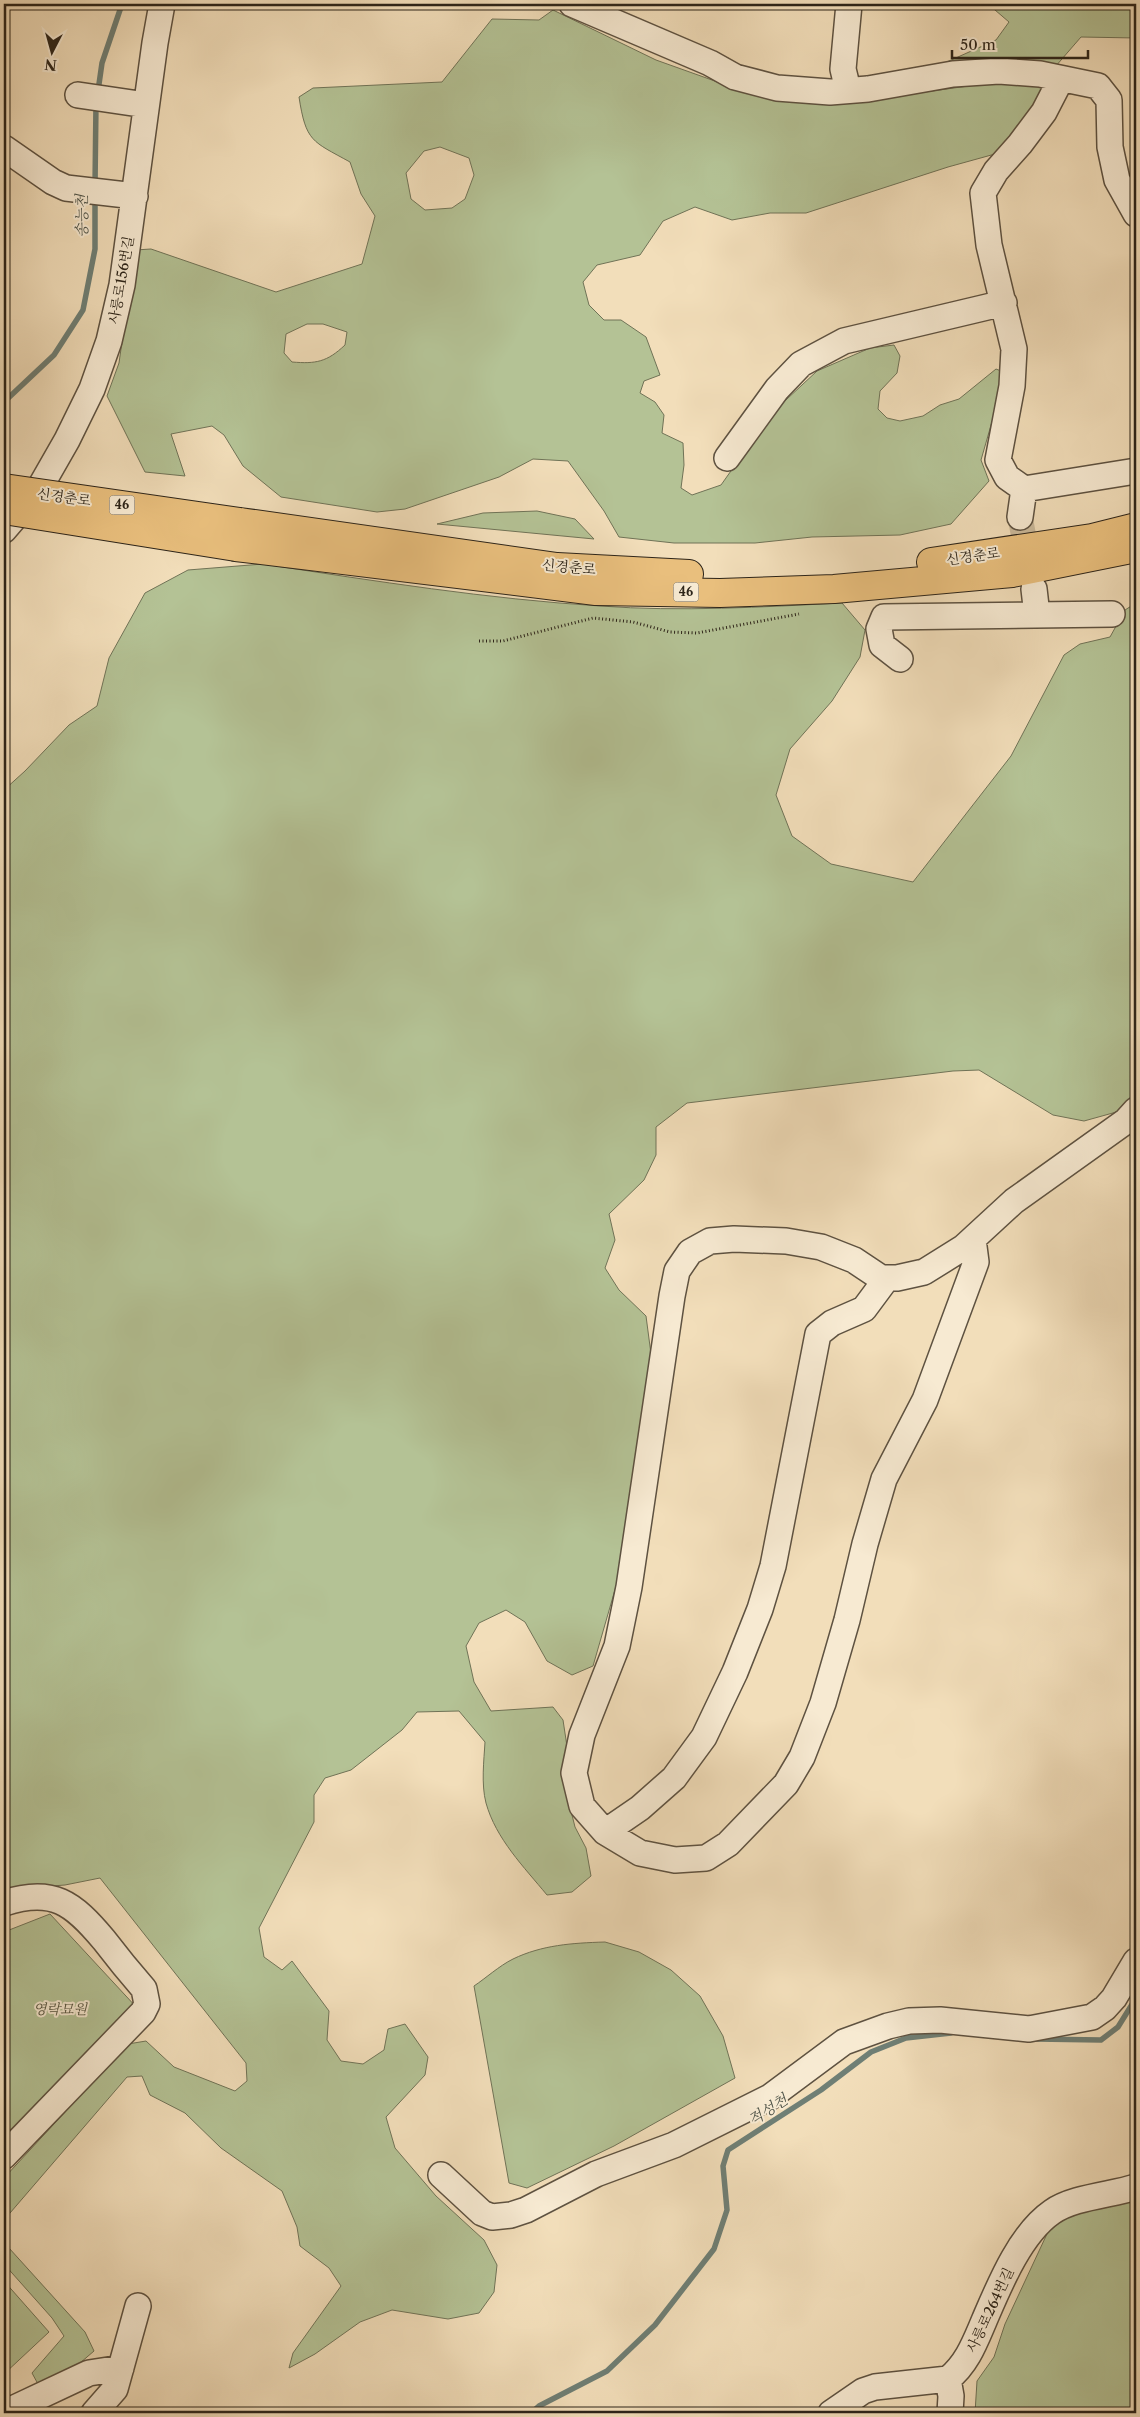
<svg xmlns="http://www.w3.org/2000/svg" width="1140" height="2417" viewBox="0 0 1140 2417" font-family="'Libre Caslon Text','Noto Serif KR',serif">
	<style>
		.green { fill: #b4c295; stroke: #707357; fill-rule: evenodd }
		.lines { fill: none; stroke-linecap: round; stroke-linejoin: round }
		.stream { stroke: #6f7f75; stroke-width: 5.5 }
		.minor-tunnel { stroke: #cab99a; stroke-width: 25; stroke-dasharray: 25 12; stroke-linecap: butt }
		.minor-casing { stroke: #5e5241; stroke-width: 28 }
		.highway-casing { stroke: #2c2419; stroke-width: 30 }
		.path { stroke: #2c2419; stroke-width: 3; stroke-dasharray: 1 2.5; stroke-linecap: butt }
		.minor { stroke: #f7ead2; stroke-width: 25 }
		.highway { stroke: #e9bf7d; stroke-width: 28 }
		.highway-bridge-casing { stroke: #2c2419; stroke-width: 30; stroke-linecap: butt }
		.highway-bridge { stroke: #e9bf7d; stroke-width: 28 }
		.labels { text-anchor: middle; stroke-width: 4; stroke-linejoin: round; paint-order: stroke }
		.shield { fill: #f7ead2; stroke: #695f50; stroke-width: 1 }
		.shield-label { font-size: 12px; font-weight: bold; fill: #2c2419 }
		.street-label { font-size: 14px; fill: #2c2419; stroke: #f7ead2 }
		.park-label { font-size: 14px; font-style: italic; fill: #55533e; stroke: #f7ead2 }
		.water-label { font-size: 15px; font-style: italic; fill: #4d5247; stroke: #f7ead2 }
	</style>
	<rect width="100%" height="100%" fill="#f2deba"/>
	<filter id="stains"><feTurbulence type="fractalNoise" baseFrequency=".004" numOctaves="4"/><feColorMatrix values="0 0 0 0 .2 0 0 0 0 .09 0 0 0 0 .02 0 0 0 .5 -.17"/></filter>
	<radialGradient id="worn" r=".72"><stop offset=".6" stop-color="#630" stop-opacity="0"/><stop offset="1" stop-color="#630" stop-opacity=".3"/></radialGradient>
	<path class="green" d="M988 4H1136V38L1081 37 1055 67 940 65 996 40 1009 22Z
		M553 10 656 60 740 90 881 98 990 83H1038L1045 96 995 154 948 167 806 213H770L732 220 695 207 663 221 640 255 597 265 583 282 589 305 604 320H621L646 337 660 375 644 381 640 393 655 402 664 415 662 433 683 443 684 465 681 488 692 495 721 485 772 413 817 371 870 348 894 345 900 356 897 373 880 391 878 409 887 418 900 421 923 416 940 405 959 399 996 369 1006 373 981 460 989 481 951 524 900 535 812 537 755 543H674L619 537 604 511 568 461 533 459 499 477 405 509 377 512 281 497 243 466 224 435 212 426 171 434 185 476 145 472 107 396 119 363 135 250 151 249 276 292 362 264 375 216 361 194 350 162C312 141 306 142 299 97L313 88 442 82 492 19 539 20ZM440 147 469 158 474 175 465 199 452 208 425 210 411 199 406 173 424 151ZM307 324H323L347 332 345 345C327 362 316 364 292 362L284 353 286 334Z
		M537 511 575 519 594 539 437 524 483 513Z
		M263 564C375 581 488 599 600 606 681 612 762 607 842 603L865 630 860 657 832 701 790 749 776 795 792 836 831 864 913 882 1011 756 1064 655 1080 644 1110 637 1125 610 1136 603V1095L1120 1111 1084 1121 1053 1115 979 1070 953 1071 687 1103 656 1127V1155L644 1180 609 1214 615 1240 605 1268 619 1290 646 1316 651 1354 623 1562 593 1666 572 1675 547 1661 525 1622 506 1610 479 1623 466 1646 474 1682 491 1711 553 1707 563 1720 568 1753 564 1783 575 1827 586 1848 591 1876 572 1892 547 1895C524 1867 496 1839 486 1803 481 1784 484 1760 485 1742L459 1711 417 1712 402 1730 351 1770 325 1778 314 1795V1822L259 1928 264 1957 282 1970 292 1961 329 2011 327 2040 341 2061 363 2064 384 2050 388 2029 405 2024 428 2057 425 2075 386 2117 395 2148 436 2196 484 2240 497 2265 494 2292 479 2313 448 2319 392 2310 360 2322 315 2354 289 2368 293 2353 341 2286 329 2268 300 2246 297 2227 282 2191 221 2148 185 2113 150 2095 142 2076 127 2077 4 2220V2178L128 2044 146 2041 174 2067 235 2091 247 2081 246 2063 100 1878 65 1885 12 1889 4 1893V790L25 771 69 725 97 706 109 658 145 593 188 570Z
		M50 1914 138 2009 4 2148V1932Z
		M605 1942 639 1952 671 1970 700 1996 723 2036 735 2078 614 2146 527 2188 509 2183 474 1986C486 1978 499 1966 513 1959 542 1945 572 1943 605 1942Z
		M1136 2195V2413H975L977 2381 994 2357 1005 2324 1053 2221Z
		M4 2237 9 2248 85 2332 94 2351 80 2363 38 2384 32 2373 64 2336 52 2318 4 2264Z
		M4 2281 49 2332 4 2374Z"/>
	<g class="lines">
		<path class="stream" d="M98 91 102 63 122 4
			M95 186 96 103
			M4 402 54 355 83 310 95 249V198
			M1035 2039 1101 2040 1118 2027 1136 1998
			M531 2413 539 2406 607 2371 655 2325 714 2249 727 2210 723 2166 728 2150 821 2090 871 2052 906 2038 951 2033"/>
		<path class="minor-tunnel" d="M1020 517 1030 568"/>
		<g class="minor-casing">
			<path id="minor" d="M572 4 710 63 735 77 777 88 830 92 868 89 953 74 999 71 1040 74 1098 86 1109 100 1110 147 1117 180 1136 214
				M1061 79 1044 112 1020 144 996 171 983 193 989 245 1014 349 1012 386 998 460 1007 477 1024 489 1136 471
				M848 90 843 69 849 4
				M78 95 146 105
				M4 148 53 182 66 188 135 196
				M727 458 777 389 801 364 844 341 1004 303
				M1020 517 1024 489
				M4 530 39 489 67 440 92 389 109 341 122 285 155 43 162 4
				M1034 589 1037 615
				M900 659 882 645 879 629 884 617 1112 614
				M973 1239 976 1262 925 1400 884 1479 865 1544 847 1620 823 1703 802 1757 786 1784 728 1844 706 1858 675 1860 640 1853 605 1832 582 1806 574 1773 582 1735 617 1646 629 1587 672 1296 677 1271 690 1252 710 1241 734 1239 786 1241 821 1247 854 1260 881 1278H897L924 1272 964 1247 1014 1201 1126 1121 1136 1110
				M605 1832 640 1808 674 1778 704 1737 735 1672 760 1609 773 1566 818 1334 832 1323 864 1309 887 1278
				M4 1903C53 1887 73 1903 104 1940 117 1957 130 1973 144 1989L147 2004 143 2012 4 2156
				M441 2175 482 2213 492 2217 511 2215 526 2210 596 2174 674 2145 770 2097 844 2042 888 2026 909 2021 940 2020 1029 2029 1092 2017 1105 2008 1114 1998 1136 1961
				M948 2379 951 2396 950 2413
				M4 2413 89 2373 121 2368
				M94 2413 115 2389 138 2306
				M831 2413 863 2391 875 2387 948 2379C967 2364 975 2342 984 2321 999 2286 1020 2234 1052 2212 1073 2197 1111 2195 1136 2187"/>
		</g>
		<g class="highway-casing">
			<path id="highway" d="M240 522 557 567 689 574
				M236 547 596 591 720 593 834 589 1012 573 1136 548
				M931 562 1092 538 1136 527"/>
		</g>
		<path class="path" d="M479 641H503L593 618 633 622 670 632 697 633 799 614"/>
		<use href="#minor" class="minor"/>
		<use href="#highway" class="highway"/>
		<g class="highway-bridge-casing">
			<path id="highway-bridge" d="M4 488 240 522
				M4 510 236 547"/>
		</g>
		<use href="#highway-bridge" class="highway-bridge"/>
	</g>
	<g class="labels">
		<g class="shield">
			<rect x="109.5" y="495.5" width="25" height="19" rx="4"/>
			<rect x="673.5" y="582.5" width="25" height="19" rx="4"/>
		</g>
		<g class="shield-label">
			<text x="122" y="509">46</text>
			<text x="686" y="596">46</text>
		</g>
		<g class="street-label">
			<text transform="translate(121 280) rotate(-80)" y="5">사릉로156번길</text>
			<text transform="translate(64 497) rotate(8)" y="5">신경춘로</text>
			<text transform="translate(973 556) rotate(-8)" y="5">신경춘로</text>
			<text transform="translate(569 567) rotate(5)" y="5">신경춘로</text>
			<text transform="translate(990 2310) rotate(-65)" y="5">사릉로264번길</text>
		</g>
		<g class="park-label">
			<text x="60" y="2014">영락묘원</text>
		</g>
		<g class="water-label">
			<text transform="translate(82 216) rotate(-90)" y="5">송능천</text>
			<text transform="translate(768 2110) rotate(-33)" y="5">적성천</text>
		</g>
	</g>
	<rect width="1140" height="2417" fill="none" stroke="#f2deba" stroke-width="20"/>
	<rect x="5" y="5" width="1130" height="2407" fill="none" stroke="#2c2419" stroke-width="2.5"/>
	<rect x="10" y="10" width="1120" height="2397" fill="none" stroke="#2c2419"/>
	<g transform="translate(52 52) rotate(186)" stroke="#f7ead2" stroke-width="4" paint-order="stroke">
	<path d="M0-4L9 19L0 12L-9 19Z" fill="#2c2419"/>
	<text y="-8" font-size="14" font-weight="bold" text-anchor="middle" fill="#2c2419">N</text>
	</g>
	<path d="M952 50v8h136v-8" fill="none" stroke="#2c2419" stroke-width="2.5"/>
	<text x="960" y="50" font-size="15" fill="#2c2419" stroke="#f7ead2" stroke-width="4" paint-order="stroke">50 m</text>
	<rect width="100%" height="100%" filter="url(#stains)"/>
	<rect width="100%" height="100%" fill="url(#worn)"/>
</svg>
